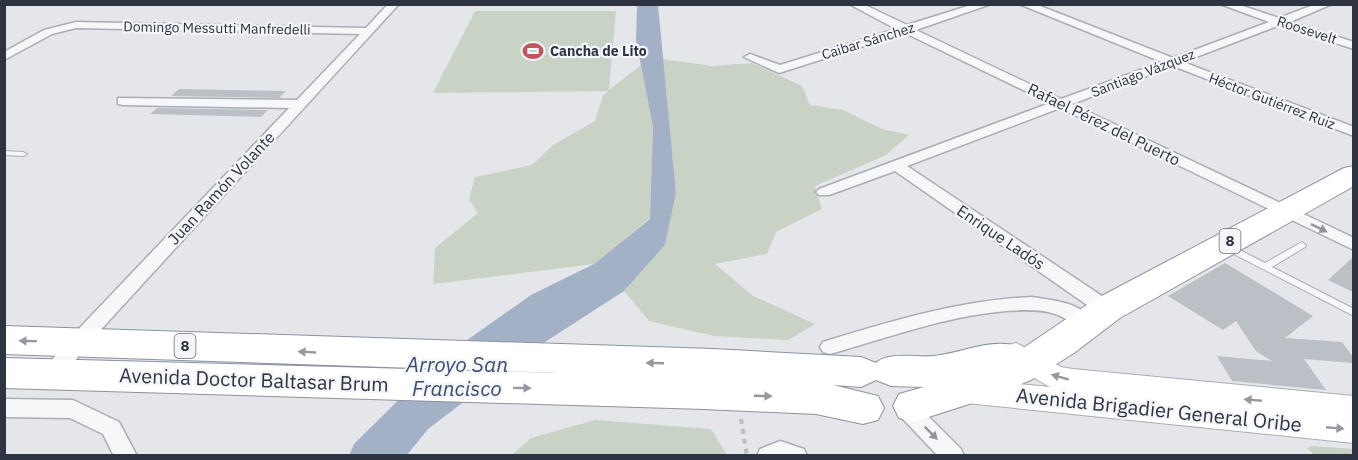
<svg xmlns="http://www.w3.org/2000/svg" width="1358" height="460" viewBox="0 0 1358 460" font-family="'IBM Plex Sans',sans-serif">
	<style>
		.green { fill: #c8d3c6 }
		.water { fill: #a3b1c6 }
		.building { fill: #bbbfc6 }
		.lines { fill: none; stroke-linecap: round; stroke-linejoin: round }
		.lane-casing { stroke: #a9adb4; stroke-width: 2 }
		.street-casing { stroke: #a9adb4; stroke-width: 3 }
		.secondary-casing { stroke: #a9adb4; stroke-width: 2 }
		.highway-casing { stroke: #8c929f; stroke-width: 2 }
		.path { stroke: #babcc2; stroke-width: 4; stroke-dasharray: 5 5; stroke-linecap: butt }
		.lane { fill: #f6f7f9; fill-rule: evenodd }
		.street { fill: #f6f7f9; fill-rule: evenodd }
		.secondary { fill: #fff; fill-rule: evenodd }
		.highway { fill: #fff; fill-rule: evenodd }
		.oneway { fill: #92959d }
		.oneway2 { fill: #9699a0 }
		.labels { text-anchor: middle; stroke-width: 4.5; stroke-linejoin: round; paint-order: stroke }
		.far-street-label { font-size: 14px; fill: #2d3341; stroke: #f3f5f8 }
		.far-poi-label { font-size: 14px; font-weight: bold; fill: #2d3341; stroke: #f3f5f8; text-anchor: start }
		.shield { fill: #f3f5f8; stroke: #686d78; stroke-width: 1.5 }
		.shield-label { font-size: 15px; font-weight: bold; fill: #2d3341 }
		.street-label { font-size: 16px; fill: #2d3341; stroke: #f3f5f8 }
		.near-street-label { font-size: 20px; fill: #2d3341; stroke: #f3f5f8 }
		.near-water-label { font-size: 21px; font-style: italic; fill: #3b4e71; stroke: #f3f5f8 }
	</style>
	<rect width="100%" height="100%" fill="#e4e6ea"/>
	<path class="green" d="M475 11H616L609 90 641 65 653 127 650 218 594 264 433 284 435 248 478 213 469 199 475 177 532 165 553 145 595 121 603 96 608 91 433 93Z
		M663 59 712 66 752 63 802 86 810 105 843 110 882 129 909 135 886 155 815 186 822 209 776 232 767 254 715 264 753 296 815 324 788 340 714 336 649 321 624 291 665 245 676 193Z
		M595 420 711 429 727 455H512L531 438Z
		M1313 446 1353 449V455H1314L1307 448Z"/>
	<path class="water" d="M637 5H658L676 193 665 245 624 291 528 353 428 429 407 455 349 456 354 444 439 360 531 295 594 264 650 219 653 127 636 40Z"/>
	<path class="building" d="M179 89 228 90 286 91 279 98 171 96Z
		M157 108 268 110 261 117 150 114Z
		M1353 257V292L1328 280Z
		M1225 263 1313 316 1285 338 1342 342 1353 357V363L1304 359 1326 390 1232 381 1217 356 1272 361 1256 351 1236 321 1223 330 1168 296Z"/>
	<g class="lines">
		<g class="lane-casing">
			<path id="lane" d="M4 151 23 152 27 154 23 156 4 155Z
				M1302 242 1306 245 1305 247 1272 267 1354 309V316L1226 250 1225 248 1226 246H1232L1265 263Z"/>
		</g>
		<g class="street-casing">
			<path id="street" d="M388 4H399L85 347C75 360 63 385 45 380L42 374 45 368 71 337 289 108 123 105 118 104V98L297 100 360 34 76 28 52 34 4 60V52L44 30 76 22 366 28Z
				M849 4H863L907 25 974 4H991L916 30 1061 99 1162 62 1019 4H1035L1173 58 1269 22 1220 4H1237L1279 18 1316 4H1332L1290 22 1354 42V49L1280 25 1183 62 1354 127V136L1173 66 1072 104 1354 238V250L1060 108 907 166 1114 304 1116 309 1114 314H1100L895 171 829 195H819L816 192 819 189 1050 103 905 33 779 73 744 57 750 54 780 65 896 29Z
				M1032 297C1049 300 1080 302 1089 318L1087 323C1073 327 1065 316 1052 313 1038 309 1021 310 1006 311 946 316 887 338 830 354L823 352 820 347 823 342C891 321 961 300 1032 297Z
				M4 399 73 400 119 422 137 456H114L103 434 70 418 4 417Z
				M909 402 917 405 961 449 964 456H938L901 417 898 411 901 405Z
				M780 441 804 449 807 456H757L760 449Z"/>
		</g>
		<g class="secondary-casing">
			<path id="secondary" d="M1016 343 1061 367 1073 369 1354 396V443L966 403 955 399 951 391 955 383 966 379 1050 387 1006 362 1001 354 1006 346Z"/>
		</g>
		<g class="highway-casing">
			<path id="highway" d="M1354 166V186L1120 318 1074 353 1031 380 988 398 913 422 899 418 893 406 899 394 924 387 891 386 876 380 861 387 833 385 878 396 884 408 878 420 863 424 816 414 704 409 4 388V358L560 373 4 354V326L713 349 861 357 876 363C888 351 918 358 934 356 961 353 991 338 1017 346L1019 351 1094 300 1344 168Z"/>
		</g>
		<path class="path" d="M741 419 747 456"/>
		<use href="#lane" class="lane"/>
		<use href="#street" class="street"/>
		<use href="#secondary" class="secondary"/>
		<use href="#highway" class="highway"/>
	</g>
	<defs><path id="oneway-solid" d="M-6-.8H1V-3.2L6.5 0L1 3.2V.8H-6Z" transform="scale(1.5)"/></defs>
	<g class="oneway">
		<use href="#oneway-solid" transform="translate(1319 228) rotate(26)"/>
		<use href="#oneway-solid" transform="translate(931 433) rotate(45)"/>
	</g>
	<g class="oneway2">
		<use href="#oneway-solid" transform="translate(28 341) rotate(-179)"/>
		<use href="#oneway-solid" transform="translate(307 352) rotate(-177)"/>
		<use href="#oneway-solid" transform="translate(655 363) rotate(-178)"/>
		<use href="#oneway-solid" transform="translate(1060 377) rotate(-164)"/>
		<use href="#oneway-solid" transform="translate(522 388) rotate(1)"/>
		<use href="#oneway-solid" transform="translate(763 396) rotate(2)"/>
		<use href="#oneway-solid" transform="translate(1253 400) rotate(-175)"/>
		<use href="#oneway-solid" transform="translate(1335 428) rotate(5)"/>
	</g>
	<defs>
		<g id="stadium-bare" transform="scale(1.62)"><path d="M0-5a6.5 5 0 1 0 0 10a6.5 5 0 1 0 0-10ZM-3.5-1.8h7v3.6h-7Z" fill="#c1565d" stroke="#f3f5f8" stroke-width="2.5" paint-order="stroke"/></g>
	</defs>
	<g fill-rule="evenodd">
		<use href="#stadium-bare" x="533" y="51"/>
	</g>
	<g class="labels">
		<g class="far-street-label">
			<text transform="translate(217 28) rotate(1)" y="5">Domingo Messutti Manfredelli</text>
			<text transform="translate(1307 30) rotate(18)" y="5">Roosevelt</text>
			<text transform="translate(868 41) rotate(-17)" y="5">Caibar Sánchez</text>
			<text transform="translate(1143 73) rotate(-21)" y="5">Santiago Vázquez</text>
			<text transform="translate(1272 101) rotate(21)" y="5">Héctor Gutiérrez Ruiz</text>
		</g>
		<g class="far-poi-label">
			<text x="550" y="56">Cancha de Lito</text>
		</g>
		<g class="shield">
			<rect x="1219.5" y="229" width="21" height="24" rx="4.5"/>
			<rect x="174.5" y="334" width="21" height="24" rx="4.5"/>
		</g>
		<g class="shield-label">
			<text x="1230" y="246">8</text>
			<text x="185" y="351">8</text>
		</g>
		<g class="street-label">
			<text transform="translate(1104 124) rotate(26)" y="6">Rafael Pérez del Puerto</text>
			<text transform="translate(221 188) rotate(-47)" y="6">Juan Ramón Volante</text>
			<text transform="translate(1001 237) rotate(34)" y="6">Enrique Ladós</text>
		</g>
		<g class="near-street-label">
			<text transform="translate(254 380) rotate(2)" y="7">Avenida Doctor Baltasar Brum</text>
			<text transform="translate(1159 410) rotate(6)" y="7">Avenida Brigadier General Oribe</text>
		</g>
		<g class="near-water-label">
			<text x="457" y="372">Arroyo San<tspan x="457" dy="24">Francisco</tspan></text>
		</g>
	</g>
	<rect width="1358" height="460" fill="none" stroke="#2d3341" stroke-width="12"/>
</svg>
